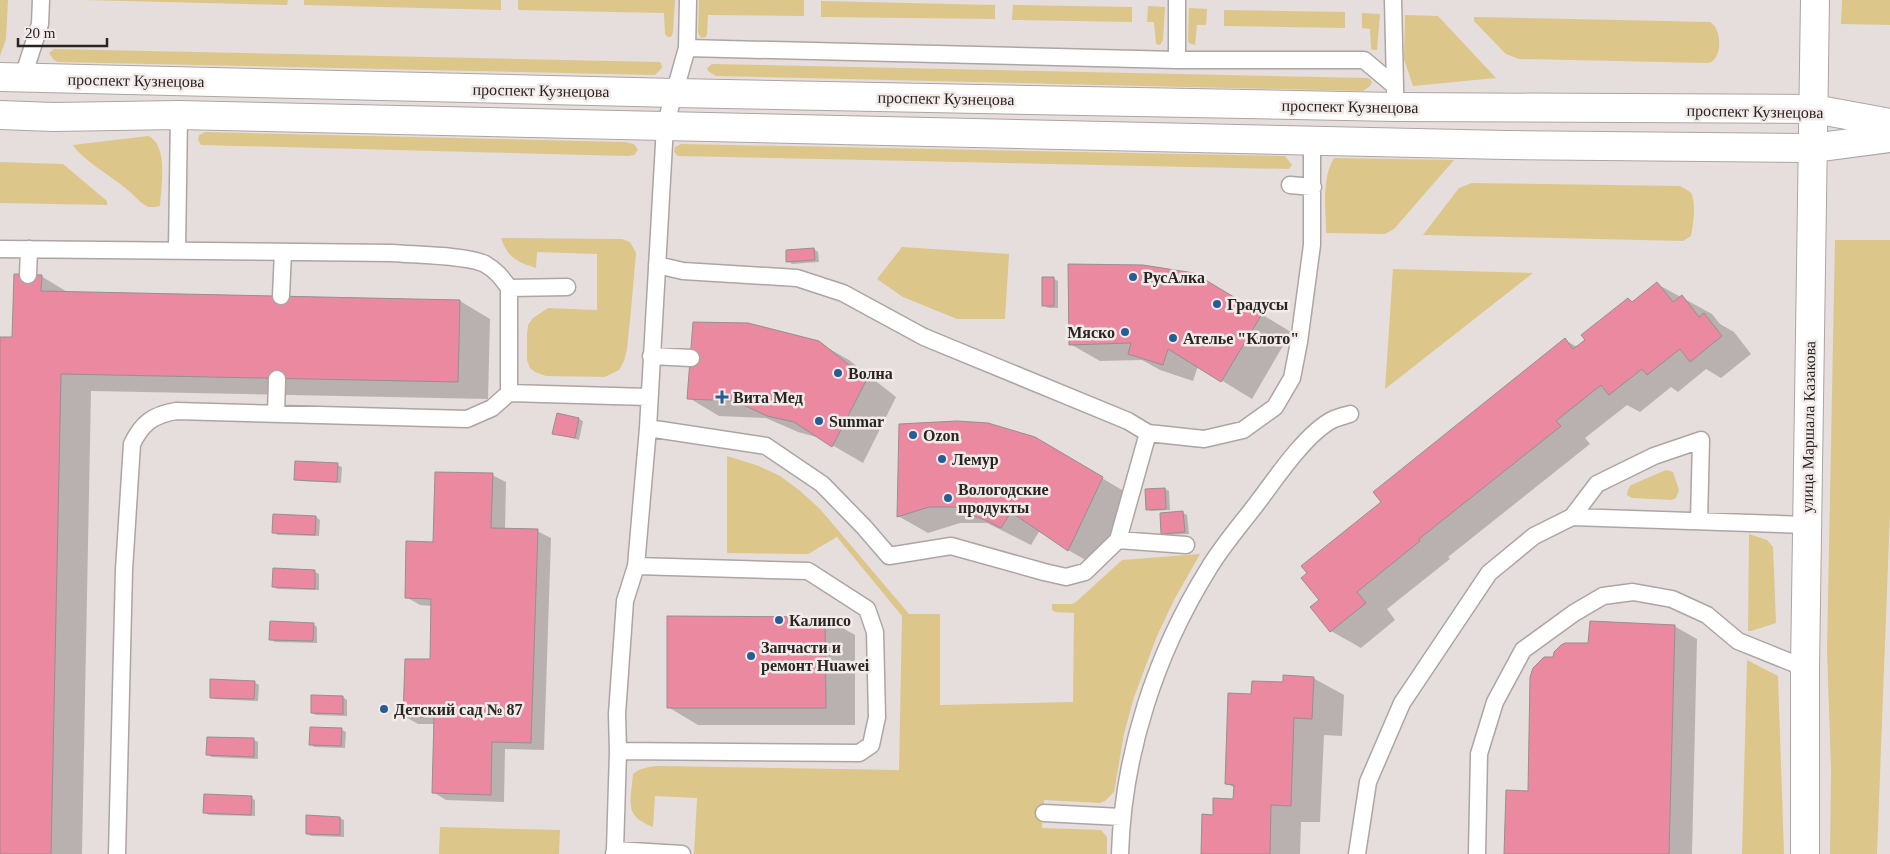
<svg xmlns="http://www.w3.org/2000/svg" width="1890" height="854" viewBox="0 0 1890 854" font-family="'Times New Roman',serif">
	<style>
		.green { fill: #dcc689 }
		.shadow { fill: #0003 }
		.building { fill: #eb89a0; stroke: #968f90 }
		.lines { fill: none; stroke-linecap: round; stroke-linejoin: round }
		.service-casing { stroke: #aca5a3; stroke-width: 19 }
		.minor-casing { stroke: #aca5a3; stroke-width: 30 }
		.secondary-casing { stroke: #aca5a3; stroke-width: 30 }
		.service { stroke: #fff; stroke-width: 16 }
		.minor { stroke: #fff; stroke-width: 28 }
		.secondary { stroke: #fff; stroke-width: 28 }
		.poi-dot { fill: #275d95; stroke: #f3ebe9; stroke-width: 2 }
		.labels { text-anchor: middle; stroke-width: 5; stroke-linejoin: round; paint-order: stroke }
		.street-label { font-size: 16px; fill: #282625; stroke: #f3ebe9 }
		.poi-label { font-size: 16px; font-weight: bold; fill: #282625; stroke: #f3ebe9; text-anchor: start }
	</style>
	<rect width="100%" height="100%" fill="#e6dedc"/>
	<path class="green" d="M0 0H8L6 39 0 56Z
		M83 0H288L287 5Z
		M304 0H501V10L304 5Z
		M518 0H675L673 32 671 37H668L665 34 664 13 518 10Z
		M699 0H804V16L708 15 707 34 706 37 701 38 698 33Z
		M1842 0H1890V25L1841 24Z
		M821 1 995 5V19L821 17Z
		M1013 5 1132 7V22L1012 20Z
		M1148 6 1165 7 1163 40 1160 45 1156 44 1154 22H1147Z
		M1189 8 1207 9 1206 25H1197L1195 45 1189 43 1188 40Z
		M1224 10 1345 12V28L1224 26Z
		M1362 13 1380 14 1377 50H1372L1371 48 1370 29 1362 28Z
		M1405 15 1438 16 1496 78 1413 86 1404 59Z
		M1474 17 1710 22C1722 28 1723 58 1709 63L1519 59 1506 54 1502 50 1474 21Z
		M54 49 659 62 661 63 662 68 655 75 58 62 54 60 49 53Z
		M712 64 1367 78 1370 79 1372 82 1370 86 1363 91 716 76 708 71 707 68Z
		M205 132 624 142 634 144 638 150 634 155 628 156 201 145 198 140 199 135Z
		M148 136C169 145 161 187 160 206 157 207 152 207 149 207 142 205 136 197 130 192 116 179 82 160 73 145Z
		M681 144 1285 156 1292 165 1289 169 678 156 674 152 675 147Z
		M1334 158 1454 160 1394 229 1385 234 1326 233C1326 209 1321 180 1334 158Z
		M0 162 63 164 107 201V205L0 203Z
		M1472 183 1680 186C1683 188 1688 190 1690 192 1697 199 1693 227 1691 236L1683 241 1423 235 1459 188Z
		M501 238 622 239 630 242 636 253 631 310 627 349 624 361 619 370 605 377 546 376 535 372 530 368 527 360V335L528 325 533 318 548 308 597 310V254L537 252 536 268C517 262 507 257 501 238Z
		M1835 240H1890V512L1877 854H1830L1831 770 1827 649Z
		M902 247 1009 254 1005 319H957L903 297 877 279Z
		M1393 269 1533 273 1385 389Z
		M727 456 759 466 780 476 799 490 820 509 909 614H940V705L1073 702 1074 613 1055 612 1052 610V604H1072L1076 602 1122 560 1200 554 1174 600 1157 636 1134 697 1124 734 1114 792 1105 801 1100 803 1044 800 1042 828 1101 830 1107 837V854H694L697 798 655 796 653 827C623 816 631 801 633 774 640 768 648 767 657 766L899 770 902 616 837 537 808 554 727 553Z
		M1666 470 1673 472 1679 490 1676 498 1672 500 1632 498 1627 495 1628 489 1631 485Z
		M1749 534 1767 540 1773 547 1776 623 1751 631H1748Z
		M1747 660 1778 676 1784 854H1742Z
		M440 827 560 830 559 854H439Z"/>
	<path class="shadow" d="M814 249 818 252 819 262 792 264 788 261Z
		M41 276 69 293 460 301 490 319 488 399 91 391 82 854H0V338H14Z
		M1053 278 1058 281V308H1048L1044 305Z
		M1657 284 1712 314 1720 324 1734 332 1751 354 1721 378 1706 369 1678 392 1671 387 1640 412 1627 405 1585 438 1590 444 1448 557 1450 559 1387 609 1395 620 1361 648 1331 631 1321 600 1383 502 1565 340 1577 347 1628 299 1633 302Z
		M1225 292 1291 332 1252 399 1198 366 1193 381 1160 370 1142 360 1100 361 1070 344Z
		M819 343 849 360 896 397 863 463 820 438 798 432 766 418 719 416 689 398Z
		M579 419 583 421 579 440 554 433Z
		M1065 456 1132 496 1098 567 1068 550 1040 530 1031 545 987 523H960L928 533 898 516Z
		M337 465 342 467 341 483 300 481 295 479Z
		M492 475 506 482 505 530 537 531 551 538 544 750 505 749 504 802 446 800 433 792 435 724H418L404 716 431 660 432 606 420 605 406 597 434 543Z
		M1165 489 1169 491 1170 510 1151 511 1147 509Z
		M1183 513 1187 515 1189 534 1167 535 1162 533Z
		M316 517 320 520 319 536 278 535 273 532Z
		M274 570 315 572 319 574V590L277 589 273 586Z
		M668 617 825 618 855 635V725H698L668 707Z
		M313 624 317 627V643L275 642 270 639Z
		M1674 626 1697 639 1692 854H1505L1530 793 1553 658 1590 644Z
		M1313 678 1344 695 1342 736 1324 735 1320 822H1301L1300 854H1202L1214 816 1234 801 1235 788 1226 783 1253 696 1284 683Z
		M254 682 259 685 258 701 215 699 211 697Z
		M312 697H343L347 700V716L316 715 312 713Z
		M342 730 346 732 345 748 314 747 310 744Z
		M254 740 258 742V759L212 757 207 754Z
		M251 798 255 800V816L209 815 204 812Z
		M340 818 344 820V837L311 836 307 833Z"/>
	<path class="building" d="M814 248 815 260 786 262V250Z
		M1068 264 1143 265 1194 273 1262 314 1221 382 1168 349 1163 365 1128 354 1131 343 1069 345Z
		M14 274 42 275 41 291 460 300 458 382 61 374 51 854H0V337H12Z
		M1042 277H1054V306H1042Z
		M1657 282 1673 302 1682 295 1699 317 1704 313 1722 336 1690 362 1680 349 1647 375 1642 369 1609 395 1601 385 1556 421 1561 426 1419 539 1420 541 1357 592 1366 603 1330 632 1310 607 1319 600 1301 578 1307 573 1301 566 1381 502 1373 492 1565 338 1573 349 1585 340 1581 335 1628 298 1632 302Z
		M693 322 748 323 819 341 867 379 832 447 794 422 767 416 735 401 687 399Z
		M557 413 579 418 575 438 552 434Z
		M957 421 988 423 1035 437 1103 477 1068 551 1011 512 1001 528 985 520 968 514V507H929L897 517 899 424Z
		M295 461 338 463 337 482 294 480Z
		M435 472 493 473 491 528 538 529 531 743 492 742 491 795 432 793 434 717H403L405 659H430L431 599 405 598 406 541 433 542Z
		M1165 488 1166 509 1146 510 1145 489Z
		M1183 511 1185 532 1161 534 1160 513Z
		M273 514 316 516 315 535 272 533Z
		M273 568 315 570V589L272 587Z
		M667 616 825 617 826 708H667Z
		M270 621 314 623 313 641 269 640Z
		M1590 621 1675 625 1669 854H1504L1506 790 1528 791 1530 677 1533 668 1544 657H1553L1554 652 1561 645 1565 643H1588Z
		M1283 675 1314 677 1312 719 1294 718 1291 806 1271 805 1270 854H1201L1202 814 1213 815V798L1233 799 1234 785 1225 784 1228 693 1251 694 1252 681 1283 682Z
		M210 679 255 681 254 699 210 698Z
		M311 695 343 696V714L311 713Z
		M310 727 342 728 341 746 309 745Z
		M207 737 254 738V757L206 755Z
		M204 794 252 796 251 815 203 813Z
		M306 815 340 817V835L306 834Z"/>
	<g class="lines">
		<g class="service-casing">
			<path id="service" d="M1393 0 1395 86
				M687 48 1177 60H1364L1395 86V107
				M1177 60V0
				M23 77 40 24 41 0
				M1290 185 1313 187
				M0 249 392 253C414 255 467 255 485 264 496 270 502 278 509 288L567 287
				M177 250 179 115
				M657 265 683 271 797 278 843 293 924 337 1128 421 1148 433
				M28 275 29 249
				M281 296 283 252
				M651 356 691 358
				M509 393V288
				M276 414 277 379
				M648 428 766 446 822 484 864 527 889 556 951 546 1044 572 1066 577 1085 572 1118 540 1148 433 1204 439 1243 430 1275 407 1292 378 1299 342 1312 245V140
				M1572 517 1597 484 1654 456 1701 440 1699 521
				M1118 540 1186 545
				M618 751 859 753 871 745 877 717 875 632 867 609 808 571 636 566
				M1044 813 1121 817
				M615 850 682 854
				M117 854 124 570 132 444C142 423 153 415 176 411L467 419 492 408 509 393 648 397
				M614 854 615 850 618 751 617 714 625 601 636 566 648 428 665 126 687 48 688 0
				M1120 854C1123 753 1156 653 1209 568 1224 543 1244 521 1261 498 1278 475 1307 433 1332 420 1338 417 1344 416 1350 414
				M1357 854 1368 782 1402 703 1489 573 1534 536 1572 517 1806 525
				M1477 854 1479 754 1495 702 1523 650 1574 613 1603 596 1633 592 1672 599 1707 615 1738 641 1805 668"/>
		</g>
		<g class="minor-casing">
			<path id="minor" d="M0 77 675 93 1395 107 1814 109 1890 123
				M0 115 53 117 179 115 1506 145 1813 148 1890 138"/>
		</g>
		<g class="secondary-casing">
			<path id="secondary" d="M1805 854V668L1815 0"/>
		</g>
		<use href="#service" class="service"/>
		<use href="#minor" class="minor"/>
		<use href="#secondary" class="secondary"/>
	</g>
	<g class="poi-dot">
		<circle cx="1133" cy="277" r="5"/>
		<circle cx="1217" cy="304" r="5"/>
		<circle cx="1125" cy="332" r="5"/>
		<circle cx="1173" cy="338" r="5"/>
		<circle cx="838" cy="373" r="5"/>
		<path d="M719.5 389.5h5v5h5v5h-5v5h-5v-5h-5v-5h5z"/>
		<circle cx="819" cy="421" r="5"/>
		<circle cx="913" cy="435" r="5"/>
		<circle cx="942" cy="459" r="5"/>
		<circle cx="948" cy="498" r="5"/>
		<circle cx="779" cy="620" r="5"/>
		<circle cx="751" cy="656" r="5"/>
		<circle cx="384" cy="709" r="5"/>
	</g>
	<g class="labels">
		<g class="street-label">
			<text transform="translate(136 80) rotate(1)" y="6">проспект Кузнецова</text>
			<text transform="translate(541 90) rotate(1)" y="6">проспект Кузнецова</text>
			<text transform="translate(946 98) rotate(1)" y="6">проспект Кузнецова</text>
			<text transform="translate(1350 106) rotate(1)" y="6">проспект Кузнецова</text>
			<text transform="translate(1755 111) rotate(1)" y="6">проспект Кузнецова</text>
			<text transform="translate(1808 427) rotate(-89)" y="6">улица Маршала Казакова</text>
		</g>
		<g class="poi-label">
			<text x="1143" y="283">РусАлка</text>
			<text x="1227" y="310">Градусы</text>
			<text x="1115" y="338" text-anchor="end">Мяско</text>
			<text x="1183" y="344">Ателье "Клото"</text>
			<text x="848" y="379">Волна</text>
			<text x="733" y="403">Вита Мед</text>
			<text x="829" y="427">Sunmar</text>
			<text x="923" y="441">Ozon</text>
			<text x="952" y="465">Лемур</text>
			<text x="958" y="495">Вологодские<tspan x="958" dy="18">продукты</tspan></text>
			<text x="789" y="626">Калипсо</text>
			<text x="761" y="653">Запчасти и<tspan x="761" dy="18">ремонт Huawei</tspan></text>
			<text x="394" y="715">Детский сад № 87</text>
		</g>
	</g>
	<path d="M18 38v8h89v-8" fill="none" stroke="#282625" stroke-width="2.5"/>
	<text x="25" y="38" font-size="15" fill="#282625" stroke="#f3ebe9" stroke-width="4" paint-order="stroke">20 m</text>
</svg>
